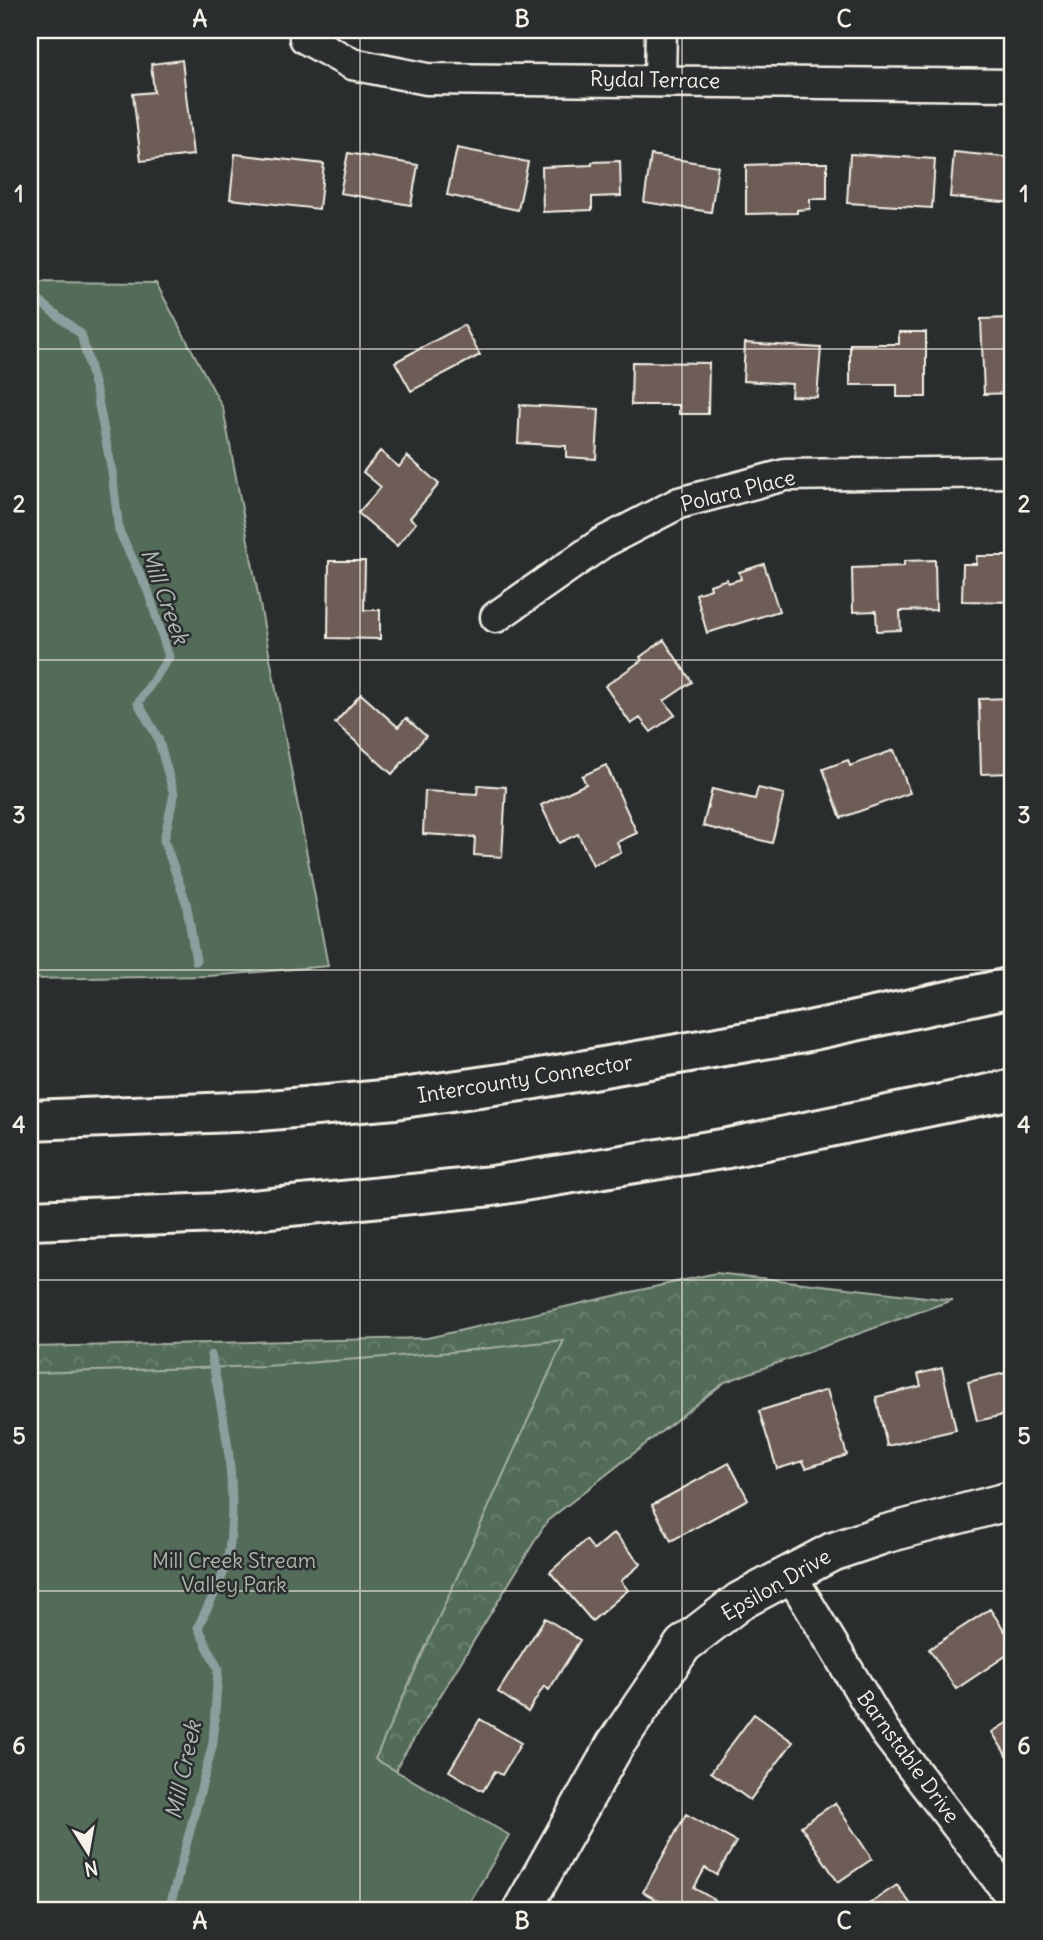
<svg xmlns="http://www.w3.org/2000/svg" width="1043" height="1940" viewBox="0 0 1043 1940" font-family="Delius,sans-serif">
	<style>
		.forest { fill: url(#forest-crowns); stroke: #a4aea1; stroke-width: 2 }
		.park { fill: #536c5a; stroke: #a4aea1; stroke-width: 2 }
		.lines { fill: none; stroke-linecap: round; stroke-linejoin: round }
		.stream { stroke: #8d9e9e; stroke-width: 9 }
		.building { fill: #6e5d56; stroke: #f4f1e8; stroke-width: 2 }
		.minor-casing { stroke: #f4f1e8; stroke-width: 35 }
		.tertiary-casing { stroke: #f4f1e8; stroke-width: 42 }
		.motorway-casing { stroke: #f4f1e8; stroke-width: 44 }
		.minor { stroke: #2a2d2e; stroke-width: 30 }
		.tertiary { stroke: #2a2d2e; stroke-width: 37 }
		.motorway { stroke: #2a2d2e; stroke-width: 38 }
		.grid { fill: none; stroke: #f4f1e8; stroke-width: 2; stroke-opacity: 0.55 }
		.labels { text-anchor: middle; stroke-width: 5; stroke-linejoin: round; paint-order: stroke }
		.street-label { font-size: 21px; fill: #f4f1e8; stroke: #2a2d2e }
		.park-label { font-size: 21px; fill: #acb5a8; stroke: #2a2d2e }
		.water-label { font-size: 23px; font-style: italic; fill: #b0b9b7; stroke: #2a2d2e }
		.neatline { fill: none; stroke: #f4f1e8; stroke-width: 2.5 }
		.grid-label { font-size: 23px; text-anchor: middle; font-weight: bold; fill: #f4f1e8 }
	</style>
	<defs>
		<pattern id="forest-crowns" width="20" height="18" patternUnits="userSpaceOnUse" patternTransform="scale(1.75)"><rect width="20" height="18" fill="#536c5a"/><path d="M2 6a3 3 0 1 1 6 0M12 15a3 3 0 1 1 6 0" fill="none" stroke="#6c8172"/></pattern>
	</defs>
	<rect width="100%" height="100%" fill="#2a2d2e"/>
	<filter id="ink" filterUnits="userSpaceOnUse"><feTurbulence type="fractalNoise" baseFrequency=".0143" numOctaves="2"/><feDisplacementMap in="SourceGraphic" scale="14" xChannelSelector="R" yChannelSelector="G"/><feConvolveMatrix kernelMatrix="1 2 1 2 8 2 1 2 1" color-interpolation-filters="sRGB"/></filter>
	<g filter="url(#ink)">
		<path class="forest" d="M716 1273 952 1300 725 1382 547 1521 398 1765 366 1910H30V1347L427 1338Z"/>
		<path class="park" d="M30 282 156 283 223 408 328 966 209 976 30 979Z
			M564 1340 375 1759 509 1835 465 1910H30V1373L265 1366 452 1352Z"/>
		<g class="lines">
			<path class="stream" d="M30 294 81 334 97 395 112 472 119 531 148 591 169 657 138 703 158 738 174 794 164 840 186 902 196 961
				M169 1910 213 1743 218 1669 198 1627C206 1609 225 1576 228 1558 239 1490 225 1421 211 1355"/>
		</g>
		<path class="building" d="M182 60 193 155 141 161 133 94 154 92 151 64Z
			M457 148 528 162 518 210 447 195Z
			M954 152 1013 158V203L950 197Z
			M348 153 418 165 411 205 340 193Z
			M235 154 324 164 319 209 230 199Z
			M850 154 935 159 932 208 847 203Z
			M651 155 718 166 711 212 644 202Z
			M620 161 621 196 592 197V210L543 212 542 167 592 165V162Z
			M797 163H827V199H810V209L797 210V213L746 214V165Z
			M1013 318V393L984 394 981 319Z
			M464 325 480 355 411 391 395 362Z
			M899 332H926V397H897V385H850V344H899Z
			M745 343 821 348 817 397 791 396 792 384 743 381Z
			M632 362 709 363 708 414H679V405H631Z
			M520 405 599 409 596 459 566 457V446L518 443Z
			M380 451 399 467 407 456 439 484 410 518 416 523 397 546 358 513 381 487 363 472Z
			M977 556H1013V602L962 601 963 564H976Z
			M935 560 936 610 900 611 901 630 877 631 876 611 853 612 852 568 904 566V561Z
			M329 561H365L364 610H380V639L328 638Z
			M764 564 779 611 707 633 696 594 711 589 710 585 727 579 728 583 741 579 739 572Z
			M664 640 692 682 664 701 675 715 651 732 640 718 631 724 605 686 642 660 640 657Z
			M361 694 398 727 406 718 426 736 392 774 335 723Z
			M1013 698V773L981 774 979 699Z
			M894 750 910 793 841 818 823 769 848 760 850 766Z
			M606 765 637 833 617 842 621 852 593 865 578 834 559 843 541 805 586 784 582 776Z
			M478 785 506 787 502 857 474 855 475 837 423 834 425 791 477 794Z
			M758 788 784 794 772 843 703 826 712 789 755 799Z
			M942 1368 956 1430 887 1446 876 1397 921 1386 918 1374Z
			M1013 1371V1413L977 1421 968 1382Z
			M827 1390 847 1455 806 1468 803 1461 777 1469 759 1411Z
			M729 1463 748 1499 671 1541 652 1505Z
			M614 1533 641 1564 621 1581 628 1590 592 1621 550 1572 586 1540 594 1550Z
			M990 1609 1013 1643V1651L956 1689 929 1649Z
			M545 1618 580 1640 549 1690 544 1686 528 1712 498 1692Z
			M754 1714 793 1742 750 1800 711 1772Z
			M480 1719 521 1743 502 1775 495 1771 483 1791 449 1771Z
			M1013 1719V1766L992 1732Z
			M835 1803 872 1859 838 1882 801 1826Z
			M686 1814 736 1842 717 1875 705 1868 694 1888 715 1900 709 1910H675L643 1892Z
			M897 1885 915 1910H866L864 1907Z"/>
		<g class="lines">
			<g class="minor-casing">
				<path id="minor" d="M305 38 352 64 427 79 1013 85
					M660 80 661 30
					M496 617 602 543 679 503 785 475 1013 472
					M790 1574 885 1732 1013 1899"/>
			</g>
			<g class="tertiary-casing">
				<path id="tertiary" d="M522 1910 615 1745 683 1645 740 1601 832 1552 885 1534 1013 1500"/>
			</g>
			<g class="motorway-casing">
				<path id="motorway" d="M30 1120 259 1111 395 1099 529 1080 804 1032 1013 987
					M30 1220 221 1213 492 1186 728 1148 1013 1089"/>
			</g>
			<use href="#minor" class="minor"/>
			<use href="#tertiary" class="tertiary"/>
			<use href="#motorway" class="motorway"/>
		</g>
	</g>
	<path class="grid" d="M360 30V1910M682 30V1910M30 349H1013M30 660H1013M30 970H1013M30 1280H1013M30 1591H1013"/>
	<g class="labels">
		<g class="street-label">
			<text transform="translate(655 80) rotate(1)" y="7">Rydal Terrace</text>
			<text transform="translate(738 491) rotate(-14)" y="7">Polara Place</text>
			<text transform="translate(525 1079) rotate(-9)" y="7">Intercounty Connector</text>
			<text transform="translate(776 1585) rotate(-30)" y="7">Epsilon Drive</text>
			<text transform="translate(908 1757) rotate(54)" y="7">Barnstable Drive</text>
		</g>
		<g class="park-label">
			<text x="234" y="1568">Mill Creek Stream<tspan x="234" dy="24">Valley Park</tspan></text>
		</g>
		<g class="water-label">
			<text transform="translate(165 596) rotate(70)" y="8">Mill Creek</text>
			<text transform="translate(183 1770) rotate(-78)" y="8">Mill Creek</text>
		</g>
	</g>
	<rect width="1043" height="1940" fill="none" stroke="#2a2d2e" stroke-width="77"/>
	<g transform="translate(88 1852) rotate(169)" stroke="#2a2d2e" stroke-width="5" paint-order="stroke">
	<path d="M0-5L12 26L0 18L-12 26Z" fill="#f4f1e8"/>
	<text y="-10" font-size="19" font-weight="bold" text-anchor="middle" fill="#f4f1e8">N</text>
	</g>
	<rect x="38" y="38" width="966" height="1864" class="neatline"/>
	<g class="grid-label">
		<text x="200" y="27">A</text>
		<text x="522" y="27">B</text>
		<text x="844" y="27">C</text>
		<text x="19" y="202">1</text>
		<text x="1024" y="202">1</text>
		<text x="19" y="512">2</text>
		<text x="1024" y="512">2</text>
		<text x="19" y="823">3</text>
		<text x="1024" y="823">3</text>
		<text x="19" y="1133">4</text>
		<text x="1024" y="1133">4</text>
		<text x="19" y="1444">5</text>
		<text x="1024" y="1444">5</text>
		<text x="19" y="1754">6</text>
		<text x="1024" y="1754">6</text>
		<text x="200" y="1929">A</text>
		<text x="522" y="1929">B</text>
		<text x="844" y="1929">C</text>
	</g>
</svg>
